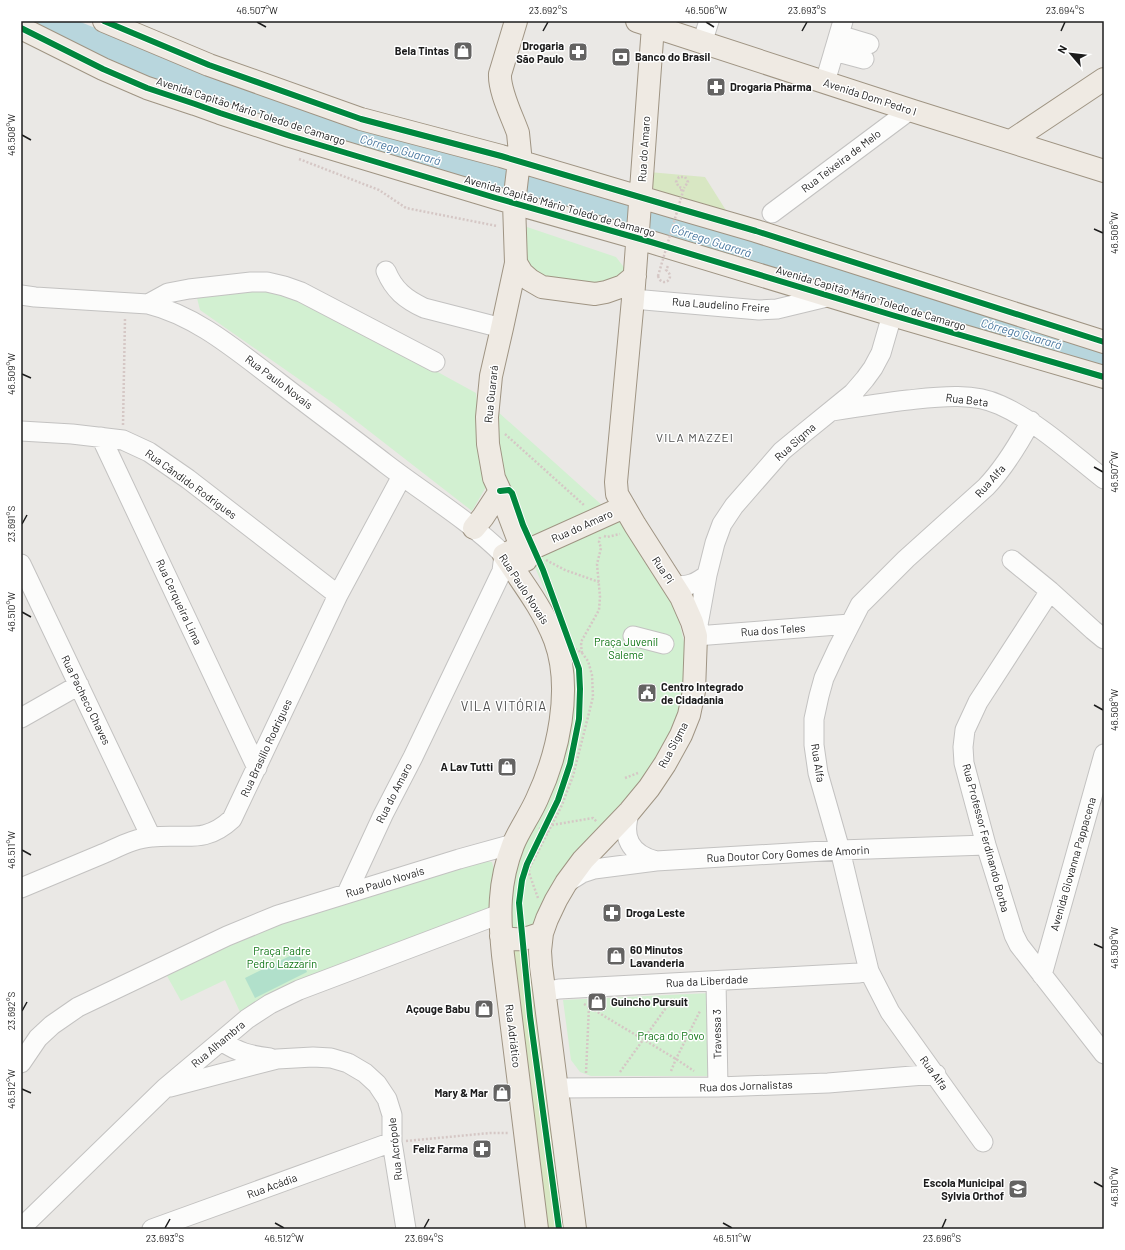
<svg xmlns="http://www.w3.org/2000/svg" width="1125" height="1250" viewBox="0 0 1125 1250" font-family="Barlow,sans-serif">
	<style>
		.grass { fill: #d8e7c3 }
		.park { fill: #d2f0d1 }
		.pitch { fill: #b1e0cb }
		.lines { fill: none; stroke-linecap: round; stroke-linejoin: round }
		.river { stroke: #b8d6dd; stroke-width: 25 }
		.minor-casing { stroke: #c3c2c1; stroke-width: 21 }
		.major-casing { stroke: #9f9483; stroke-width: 24 }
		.path { stroke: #d5c7c5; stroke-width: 2.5; stroke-dasharray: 2 2; stroke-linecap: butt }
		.minor { stroke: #fcfcfb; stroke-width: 19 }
		.major { stroke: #efeae3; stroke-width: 22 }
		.path-bridge { stroke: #d5c7c5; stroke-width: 2.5; stroke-dasharray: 2 2; stroke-linecap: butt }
		.cycleway-casing { stroke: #fff; stroke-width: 8 }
		.cycleway { stroke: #00873e; stroke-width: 6 }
		.ticks { fill: none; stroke: #1c1c1c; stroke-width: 1.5 }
		.labels { text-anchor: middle; stroke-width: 3; stroke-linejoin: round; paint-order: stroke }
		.poi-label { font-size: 11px; font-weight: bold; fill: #1c1c1c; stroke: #fff; text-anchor: end }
		.street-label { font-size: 11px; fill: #1c1c1c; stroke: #fff }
		.park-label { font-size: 11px; fill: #0f7514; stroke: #fff }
		.water-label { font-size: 12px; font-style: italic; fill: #4978a0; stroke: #fff }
		.neighbourhood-label { font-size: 12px; letter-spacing: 1px; fill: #4f4f4f; stroke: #fff }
		.quarter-label { font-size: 13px; letter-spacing: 1px; fill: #4f4f4f; stroke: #fff }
		.neatline { fill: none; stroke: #1c1c1c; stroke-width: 1.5 }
		.ticks-label { font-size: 10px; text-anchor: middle; fill: #1c1c1c }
	</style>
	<rect width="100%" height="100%" fill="#eae8e5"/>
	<path class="grass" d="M649 172 705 177 727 212 657 191C649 186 649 181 649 172Z
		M533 945 569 1229H544L509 947Z"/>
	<path class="park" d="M527 227 616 257 626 270 616 285 550 287 527 268Z
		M260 291 295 296 372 336 476 393 486 487 472 511 333 403 200 310 197 298 208 293Z
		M497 411 604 507 524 543 505 486 497 434Z
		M620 518 671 599 677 613 684 642 686 672 680 712 657 759 534 924 519 930 509 927 505 917 517 863 554 783 553 610 531 558Z
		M485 861 492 862 496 876 490 909 241 1014 225 980 181 1001 167 976 210 953 311 909Z
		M711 993 712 1076H591L580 1072 571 1060 563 1000Z"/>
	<path class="pitch" d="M298 952 307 972 255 998 245 978Z"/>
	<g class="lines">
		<path class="river" d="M49 21 65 29 169 72 305 122 690 234 734 249 1104 358"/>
		<g class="minor-casing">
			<path id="minor" d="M839 35 869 44
				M702 43 709 21
				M834 51 864 59
				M825 82 843 21
				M772 213 910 110
				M386 271C394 290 405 299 424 308L502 328
				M21 295 35 297 148 304C197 316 237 351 277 381 313 409 350 436 386 464 425 494 469 520 504 555L502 571 413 757 383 815 347 893
				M633 299 759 310 777 309 831 296
				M148 304 168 293 189 289 251 282H267L284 286 301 292 435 362
				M832 411C857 407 882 403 908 400 937 397 972 392 1000 405 1038 422 1072 454 1104 479
				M21 431 72 434 123 440 149 452 188 479 338 595
				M101 437 257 768
				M1012 560 1050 591 1093 630 1104 639
				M21 564 151 837
				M674 586C689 586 695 584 707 575
				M1050 591 978 702 965 730 963 747 964 763 986 845 1014 935 1019 945 1104 1054
				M850 624 696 636 707 575 715 543 722 524 734 506 782 451 805 432 853 393 865 379 873 368 881 353 892 315
				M633 636 664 644
				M21 718 79 685
				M630 811C621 837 630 854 656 861L840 850 986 845
				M566 883 582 873 594 869 656 861
				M21 888C47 877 74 866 100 855 117 848 134 838 152 837 185 833 204 845 232 819L338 595 402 476
				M1042 975 1104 754
				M716 981 718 1087
				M544 992 559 989 859 973 869 971
				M221 1041C240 1053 248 1055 270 1058
				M21 1063 38 1038 52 1025 78 1007 227 936 278 915 459 859 513 844
				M170 1087 277 1059 313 1057 331 1058 348 1063 365 1073 377 1084 387 1099 392 1115V1142L406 1229
				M557 1088 718 1087 828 1083 936 1074
				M983 1142 890 1012 869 971 840 850 818 773 814 745V719L819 696 824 678 838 648 860 605 906 559 986 487C1004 468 1018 445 1031 421
				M21 1228 165 1088 221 1041 247 1019 270 1004 299 990 500 914
				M152 1229 392 1142"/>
		</g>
		<g class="major-casing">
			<path id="major" d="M104 21 209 65 361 119 501 156 677 208 756 231 1104 342
				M516 21 500 74C499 91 512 116 518 133L520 153 514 203 516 263 502 328 491 376 487 417 488 444 494 478 500 491 526 560
				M637 21 913 111 1104 171
				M21 28 103 69 147 88 195 104 220 113 290 136 496 198 651 242 892 315 1104 377
				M1011 141 1104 79
				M516 263 522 273 530 280 542 287 595 294 606 292 623 286 635 276
				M474 528 483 517 500 491
				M501 936C518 942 526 939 542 933
				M537 1229 503 955C499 916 498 883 513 845 519 830 530 815 537 799 558 754 573 689 555 640 543 609 522 582 504 555L521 546 533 548 624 507
				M575 1229 541 966 540 951 542 933 547 919 556 900 566 883 583 860 630 811 649 788 665 764 681 735 689 715 694 691 696 636 692 622 681 597 635 525 617 494 616 482 633 299 653 26"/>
		</g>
		<path class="path" d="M299 159 379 190 406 208 497 226
			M681 191 682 188 679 187 676 182 679 177H685L688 182 684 188
			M658 276C662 289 677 278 666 270L668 266
			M123 425 125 318
			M505 434 585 506
			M604 536 607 537 620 534
			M546 560 565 570 599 582
			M543 563 558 603
			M582 653 581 645 582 640 599 610 600 597 597 564 601 548 599 542 600 537
			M625 778 638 773
			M552 825 593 818 597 822
			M539 828 548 833
			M538 898 529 873V869L562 805 568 789 573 776 593 697 592 675 588 661 582 653 576 649
			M584 1004 676 1059 694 1071
			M671 1071 676 1059 700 1011
			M620 1072 673 998
			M586 1073 589 1006
			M406 1141 490 1133H509"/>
		<use href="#minor" class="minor"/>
		<use href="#major" class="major"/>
		<path class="path-bridge" d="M658 276 684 188"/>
		<g class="cycleway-casing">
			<path id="cycleway" d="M104 21 209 65 361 119 501 156 677 208 756 231 1104 342
				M21 28 103 69 147 88 195 104 220 113 290 136 496 198 651 242 892 315 1104 377
				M500 491 509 490 512 493 523 525 543 570 579 669 580 689 579 719 570 764 558 800 527 864 522 880 519 903 530 1016 559 1229"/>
		</g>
		<use href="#cycleway" class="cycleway"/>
	</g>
	<path class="ticks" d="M257 22 266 27M706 22 714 27M543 31 548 22M802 31 807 22M1061 31 1065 22M22 135 31 140M1094 229 1103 233M22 374 31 378M1094 467 1103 472M22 524 27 515M22 612 31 617M1094 705 1103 710M22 850 31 855M1094 944 1103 948M22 1011 27 1002M22 1089 31 1093M1094 1182 1103 1187M275 1223 284 1228M723 1223 732 1228M165 1228 170 1219M424 1228 429 1219M942 1228 946 1219"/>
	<defs>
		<g id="shop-square" transform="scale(1)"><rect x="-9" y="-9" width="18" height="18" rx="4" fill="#646362" stroke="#fff"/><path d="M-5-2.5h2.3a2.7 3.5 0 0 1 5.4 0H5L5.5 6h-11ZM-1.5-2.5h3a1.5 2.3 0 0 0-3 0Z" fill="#fff"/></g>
		<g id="pharmacy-square" transform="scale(1)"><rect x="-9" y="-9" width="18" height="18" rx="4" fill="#646362" stroke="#fff"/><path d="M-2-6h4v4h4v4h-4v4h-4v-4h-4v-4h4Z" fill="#fff"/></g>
		<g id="bank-square" transform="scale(1)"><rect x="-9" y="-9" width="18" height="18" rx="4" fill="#646362" stroke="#fff"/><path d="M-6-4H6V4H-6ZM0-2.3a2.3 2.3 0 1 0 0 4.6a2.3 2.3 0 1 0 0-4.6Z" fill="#fff"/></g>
		<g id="civic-square" transform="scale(1)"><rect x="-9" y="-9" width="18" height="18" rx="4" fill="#646362" stroke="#fff"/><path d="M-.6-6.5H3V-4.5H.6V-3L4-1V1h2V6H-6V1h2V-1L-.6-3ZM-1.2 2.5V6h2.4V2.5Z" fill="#fff"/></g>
		<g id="school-square" transform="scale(1)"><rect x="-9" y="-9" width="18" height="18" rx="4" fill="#646362" stroke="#fff"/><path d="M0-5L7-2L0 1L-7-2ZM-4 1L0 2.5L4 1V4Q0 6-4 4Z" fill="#fff"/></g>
	</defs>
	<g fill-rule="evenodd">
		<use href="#shop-square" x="463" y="51"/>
		<use href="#pharmacy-square" x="578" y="52"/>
		<use href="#bank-square" x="621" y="57"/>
		<use href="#pharmacy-square" x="716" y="87"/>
		<use href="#civic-square" x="647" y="693"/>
		<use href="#shop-square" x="507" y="767"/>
		<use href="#pharmacy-square" x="612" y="913"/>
		<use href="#shop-square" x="616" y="956"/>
		<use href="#shop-square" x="597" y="1002"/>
		<use href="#shop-square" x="484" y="1009"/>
		<use href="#shop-square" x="502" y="1093"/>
		<use href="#pharmacy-square" x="482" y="1149"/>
		<use href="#school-square" x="1018" y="1189"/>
	</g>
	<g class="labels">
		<g class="poi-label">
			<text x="564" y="50">Drogaria<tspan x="564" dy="13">São Paulo</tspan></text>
			<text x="449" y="55">Bela Tintas</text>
			<text x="635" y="61" text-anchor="start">Banco do Brasil</text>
			<text x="730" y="91" text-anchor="start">Drogaria Pharma</text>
			<text x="661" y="691" text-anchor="start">Centro Integrado<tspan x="661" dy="13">de Cidadania</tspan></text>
			<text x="493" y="771">A Lav Tutti</text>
			<text x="626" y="917" text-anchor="start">Droga Leste</text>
			<text x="630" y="954" text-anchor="start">60 Minutos<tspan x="630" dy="13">Lavanderia</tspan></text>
			<text x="611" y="1006" text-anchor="start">Guincho Pursuit</text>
			<text x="470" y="1013">Açouge Babu</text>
			<text x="488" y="1097">Mary &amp; Mar</text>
			<text x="468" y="1153">Feliz Farma</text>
			<text x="1004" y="1187">Escola Municipal<tspan x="1004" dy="13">Sylvia Orthof</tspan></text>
		</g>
		<g class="street-label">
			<text transform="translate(870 97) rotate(18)" y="4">Avenida Dom Pedro I</text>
			<text transform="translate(251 111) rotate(18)" y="4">Avenida Capitão Mário Toledo de Camargo</text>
			<text transform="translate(644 149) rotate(-86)" y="4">Rua do Amaro</text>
			<text transform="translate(841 161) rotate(-37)" y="4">Rua Teixeira de Melo</text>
			<text transform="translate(560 206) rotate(16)" y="4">Avenida Capitão Mário Toledo de Camargo</text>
			<text transform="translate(871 298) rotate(17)" y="4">Avenida Capitão Mário Toledo de Camargo</text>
			<text transform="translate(721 305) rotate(4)" y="4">Rua Laudelino Freire</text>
			<text transform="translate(279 382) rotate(37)" y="4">Rua Paulo Novais</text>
			<text transform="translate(491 394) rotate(-84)" y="4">Rua Guarará</text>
			<text transform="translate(967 400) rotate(7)" y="4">Rua Beta</text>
			<text transform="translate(795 442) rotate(-42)" y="4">Rua Sigma</text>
			<text transform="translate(990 481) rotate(-48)" y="4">Rua Alfa</text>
			<text transform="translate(191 484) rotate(36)" y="4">Rua Cândido Rodrigues</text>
			<text transform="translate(582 526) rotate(-24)" y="4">Rua do Amaro</text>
			<text transform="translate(663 570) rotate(57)" y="4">Rua Pi</text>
			<text transform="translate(524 589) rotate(57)" y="4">Rua Paulo Novais</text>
			<text transform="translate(179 602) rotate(65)" y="4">Rua Cerqueira Lima</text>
			<text transform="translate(773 630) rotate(-4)" y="4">Rua dos Teles</text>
			<text transform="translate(86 700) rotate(64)" y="4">Rua Pacheco Chaves</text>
			<text transform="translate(673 745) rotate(-62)" y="4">Rua Sigma</text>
			<text transform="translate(266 748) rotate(-65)" y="4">Rua Brasílio Rodrigues</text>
			<text transform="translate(818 763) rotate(81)" y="4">Rua Alfa</text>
			<text transform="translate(394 793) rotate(-63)" y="4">Rua do Amaro</text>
			<text transform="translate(986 838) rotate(75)" y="4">Rua Professor Ferdinando Borba</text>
			<text transform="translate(788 854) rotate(-3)" y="4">Rua Doutor Cory Gomes de Amorin</text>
			<text transform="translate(1073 864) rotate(-74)" y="4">Avenida Giovanna Pappacena</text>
			<text transform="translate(385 882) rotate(-17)" y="4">Rua Paulo Novais</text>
			<text transform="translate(707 981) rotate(-3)" y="4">Rua da Liberdade</text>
			<text transform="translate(717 1034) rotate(-91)" y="4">Travessa 3</text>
			<text transform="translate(513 1036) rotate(83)" y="4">Rua Adriático</text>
			<text transform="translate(218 1044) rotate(-40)" y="4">Rua Alhambra</text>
			<text transform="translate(934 1073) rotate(54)" y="4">Rua Alfa</text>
			<text transform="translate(746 1086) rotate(-2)" y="4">Rua dos Jornalistas</text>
			<text transform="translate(395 1149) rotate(-96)" y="4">Rua Acrópole</text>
			<text transform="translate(272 1186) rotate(-20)" y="4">Rua Acádia</text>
		</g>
		<g class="park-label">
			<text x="626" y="646">Praça Juvenil<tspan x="626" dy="13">Saleme</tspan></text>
			<text x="282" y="955">Praça Padre<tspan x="282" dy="13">Pedro Lazzarin</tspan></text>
			<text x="671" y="1040">Praça do Povo</text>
		</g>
		<g class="water-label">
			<text transform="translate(400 150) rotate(16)" y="4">Córrego Guarará</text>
			<text transform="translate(711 241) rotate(18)" y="4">Córrego Guarará</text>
			<text transform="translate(1021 334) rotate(16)" y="4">Córrego Guarará</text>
		</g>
		<g class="neighbourhood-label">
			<text x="695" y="442">VILA MAZZEI</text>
		</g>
		<g class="quarter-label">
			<text x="504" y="711">VILA VITÓRIA</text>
		</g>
	</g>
	<rect width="1125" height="1250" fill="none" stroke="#ffffff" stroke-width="44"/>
	<g transform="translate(1071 54) rotate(298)" stroke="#ffffff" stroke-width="3" paint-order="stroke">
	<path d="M0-3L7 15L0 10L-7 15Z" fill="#1c1c1c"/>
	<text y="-6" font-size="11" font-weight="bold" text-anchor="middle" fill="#1c1c1c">N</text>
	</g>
	<rect x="22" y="22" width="1081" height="1206" class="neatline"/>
	<g class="ticks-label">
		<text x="257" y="14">46.507°W</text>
		<text x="548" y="14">23.692°S</text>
		<text x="706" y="14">46.506°W</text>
		<text x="807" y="14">23.693°S</text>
		<text x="1065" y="14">23.694°S</text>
		<text transform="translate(11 135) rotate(-90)" y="4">46.508°W</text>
		<text transform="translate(1114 233) rotate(-90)" y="4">46.506°W</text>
		<text transform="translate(11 374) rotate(-90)" y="4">46.509°W</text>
		<text transform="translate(1114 472) rotate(-90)" y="4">46.507°W</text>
		<text transform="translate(11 524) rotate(-90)" y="4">23.691°S</text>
		<text transform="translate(11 612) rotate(-90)" y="4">46.510°W</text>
		<text transform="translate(1114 710) rotate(-90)" y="4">46.508°W</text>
		<text transform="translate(11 850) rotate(-90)" y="4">46.511°W</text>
		<text transform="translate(1114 948) rotate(-90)" y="4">46.509°W</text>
		<text transform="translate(11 1011) rotate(-90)" y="4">23.692°S</text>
		<text transform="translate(11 1089) rotate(-90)" y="4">46.512°W</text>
		<text transform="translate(1114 1187) rotate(-90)" y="4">46.510°W</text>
		<text x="165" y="1242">23.693°S</text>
		<text x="284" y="1242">46.512°W</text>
		<text x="424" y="1242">23.694°S</text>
		<text x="732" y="1242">46.511°W</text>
		<text x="942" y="1242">23.696°S</text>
	</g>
</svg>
